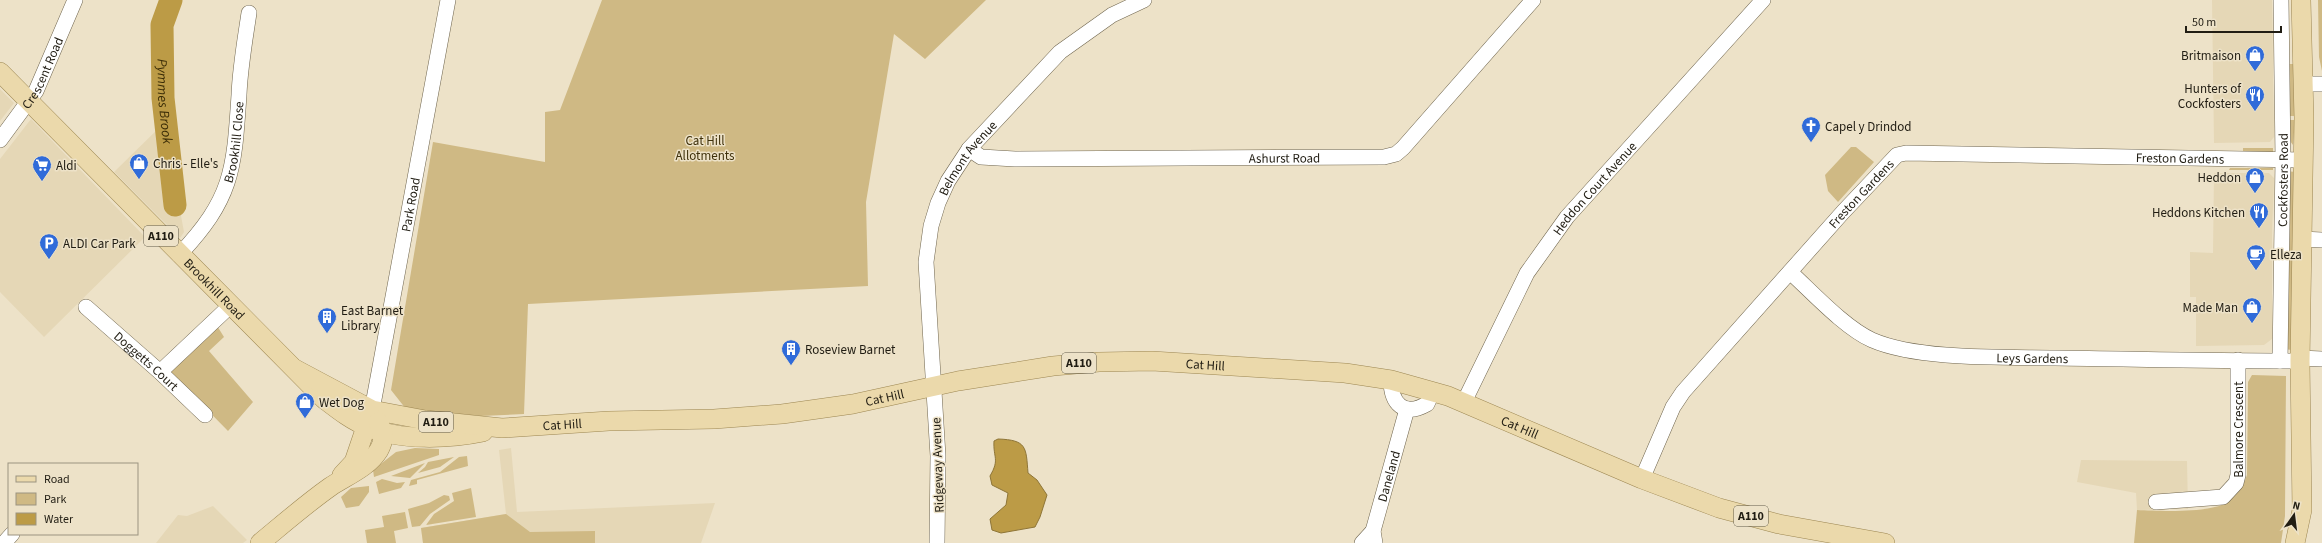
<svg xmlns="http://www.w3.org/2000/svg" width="2322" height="543" viewBox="0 0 2322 543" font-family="'Source Sans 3',sans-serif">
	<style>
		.built { fill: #e5d7b6 }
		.green { fill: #cfb984 }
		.water { fill: #bc9b46; stroke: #8e7537 }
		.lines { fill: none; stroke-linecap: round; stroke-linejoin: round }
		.river { stroke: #bc9b46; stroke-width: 23 }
		.minor-casing { stroke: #6f654e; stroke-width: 16 }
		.major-casing { stroke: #9c8651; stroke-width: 20 }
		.minor { stroke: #fff; stroke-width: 15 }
		.major { stroke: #ebd9ab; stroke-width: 19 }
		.labels { text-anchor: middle; stroke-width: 3; stroke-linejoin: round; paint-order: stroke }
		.shield { fill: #ede2c8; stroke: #5e5849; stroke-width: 1 }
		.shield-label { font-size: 12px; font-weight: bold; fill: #211d13 }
		.poi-label { font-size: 13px; fill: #211d13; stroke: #ede2c8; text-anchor: start }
		.street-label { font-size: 13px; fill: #211d13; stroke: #ede2c8 }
		.park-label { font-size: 13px; fill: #3f310b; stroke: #ede2c8 }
		.water-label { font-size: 14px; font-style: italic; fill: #3b2d07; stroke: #ede2c8 }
	</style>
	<rect width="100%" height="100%" fill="#ede2c8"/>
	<path class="built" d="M2212 0H2272L2274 137 2270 142 2214 143Z
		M0 89 14 103 0 121Z
		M31 119 145 237 44 337 0 292V159Z
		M164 123 184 232 180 238 114 172Z
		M2214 173H2269L2274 178 2272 235V339L2264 345 2196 346V297H2190V252L2213 253Z
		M511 448 517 512 715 503 701 543H423L421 528 506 514 499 450Z
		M2081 460 2187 461 2188 509 2137 510 2136 493 2077 482Z
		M213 506 247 540 243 543H156L178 515 187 516Z"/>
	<path class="green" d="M602 0H986L925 59 894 34 866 202 868 286 528 304 524 414 481 416 406 409 391 390 433 142 545 162V112L560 110Z
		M2318 0H2322V71L2319 57Z
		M2289 64H2296L2295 116H2289Z
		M2289 120H2295L2293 145 2290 141Z
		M1851 147H1856L1874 162 1838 202 1828 191 1825 175Z
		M2243 148H2273V152H2243Z
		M2230 168H2273V170H2229Z
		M2287 171 2295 172 2292 350 2285 349Z
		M214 321 224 337 209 351 253 402 228 431 166 368Z
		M2252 375 2286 376 2285 516 2281 543H2134L2137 510C2159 511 2205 513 2224 504 2236 498 2243 486 2247 475L2248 382Z
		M415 448 439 449V455L374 477 373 470 396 452Z
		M467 456 468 466 417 480V484L409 486 411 480 440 472 459 457Z
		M454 457 440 467 418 473 425 467 428 462Z
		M425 463 410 478 391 476Z
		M382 479 397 483 405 482 401 488 379 494 376 482Z
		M369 486V492L359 506 346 508 341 497 351 488Z
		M471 488 476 517 426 525 434 514 454 501 452 493Z
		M444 495 449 496 450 500 430 514 420 526 412 527 408 509 429 503Z
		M405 512 408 528 394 531 396 543H367L365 530 384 527 382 516Z
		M506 514 530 532 595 531V543H423L421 528Z"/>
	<path class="water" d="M998 439C1027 440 1026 447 1028 473L1037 480 1047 495 1040 517 1035 527 1001 533 992 530 990 519 1006 505 1008 493 992 485 990 476C1000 459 993 458 994 441Z"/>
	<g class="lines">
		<path class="river" id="s1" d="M171 0 162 25 163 98 175 205"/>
		<g class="minor-casing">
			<g id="minor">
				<path d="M2303 84H2322"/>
				<path id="s2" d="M0 140 36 91 75 0"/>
				<path id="s3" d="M969 149 981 157 1015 159 1384 157 1396 154 1403 148 1533 0"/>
				<path d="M2302 239 2322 240"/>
				<path id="s4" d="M179 255C233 198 234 170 239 95 240 68 245 40 249 13"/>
				<path id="s5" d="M1790 272C1812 292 1845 328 1872 340 1918 360 2003 357 2055 358 2136 359 2218 361 2300 361"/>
				<path id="s6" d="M86 307 160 372 205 415"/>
				<path d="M2300 358 2322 359"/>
				<path id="s7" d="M2280 361 2283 159 2281 0"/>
				<path d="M160 372 230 306"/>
				<path d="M1391 380C1391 404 1404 417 1427 404L1433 391"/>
				<path id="s8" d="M1464 402 1527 273 1567 217 1763 0"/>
				<path id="s9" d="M372 410 448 0"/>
				<path id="s10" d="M1642 479 1673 407 1683 392 1843 212 1897 155 1906 153 2304 160"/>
				<path id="s11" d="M2156 502 2223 497 2236 483 2238 475V360"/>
				<path d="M4 543 12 534"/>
				<path id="s12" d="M937 543 938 456 926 262 931 226 938 203 948 181 969 149 1060 52 1112 15 1144 0"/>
				<path d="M1362 543 1373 531"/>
				<path id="s13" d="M1375 543 1373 531 1407 409"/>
			</g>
		</g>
		<g class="major-casing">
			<g id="major">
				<path id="s14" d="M0 72 324 399C337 409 352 421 368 427 399 441 449 439 483 432"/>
				<path id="s15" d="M295 369 372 410 425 420 502 428 609 421 714 419 782 414 853 404 958 381 1053 366 1099 362 1152 361 1345 373 1391 380 1448 396 1642 479 1719 508 1779 524 1885 543"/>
				<path d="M342 475 354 462 370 415"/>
				<path d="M260 543C283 524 306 504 330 487 346 476 368 468 379 450 385 439 384 432 378 422"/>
				<path d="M2295 543 2302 510 2300 361 2304 118 2301 0"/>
			</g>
		</g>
		<use href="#minor" class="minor"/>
		<use href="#major" class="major"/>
	</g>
	<defs>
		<g id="shop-pin" transform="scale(1)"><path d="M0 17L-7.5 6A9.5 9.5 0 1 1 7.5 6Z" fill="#306bd9" stroke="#ede2c8"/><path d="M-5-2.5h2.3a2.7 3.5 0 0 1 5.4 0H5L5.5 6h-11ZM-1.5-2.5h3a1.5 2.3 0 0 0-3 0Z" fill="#fff"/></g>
		<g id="restaurant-pin" transform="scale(1)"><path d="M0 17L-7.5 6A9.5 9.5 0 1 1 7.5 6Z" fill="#306bd9" stroke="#ede2c8"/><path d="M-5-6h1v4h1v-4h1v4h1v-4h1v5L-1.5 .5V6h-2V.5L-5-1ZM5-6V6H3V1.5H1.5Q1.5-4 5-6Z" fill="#fff"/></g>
		<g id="church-pin" transform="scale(1)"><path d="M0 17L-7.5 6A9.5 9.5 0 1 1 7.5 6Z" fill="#306bd9" stroke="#ede2c8"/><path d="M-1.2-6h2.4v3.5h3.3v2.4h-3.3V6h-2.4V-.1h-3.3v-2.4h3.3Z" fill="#fff"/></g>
		<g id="supermarket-pin" transform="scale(1)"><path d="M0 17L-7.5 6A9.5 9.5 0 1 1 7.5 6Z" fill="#306bd9" stroke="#ede2c8"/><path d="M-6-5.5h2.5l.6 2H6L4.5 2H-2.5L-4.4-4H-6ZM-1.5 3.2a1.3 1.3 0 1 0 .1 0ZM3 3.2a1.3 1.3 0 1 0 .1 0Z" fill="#fff"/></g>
		<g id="parking-pin" transform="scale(1)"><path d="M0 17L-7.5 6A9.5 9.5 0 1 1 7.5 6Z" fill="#306bd9" stroke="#ede2c8"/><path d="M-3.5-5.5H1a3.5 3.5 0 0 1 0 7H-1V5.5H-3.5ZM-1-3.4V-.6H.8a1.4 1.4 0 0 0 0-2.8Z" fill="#fff"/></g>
		<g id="cafe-pin" transform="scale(1)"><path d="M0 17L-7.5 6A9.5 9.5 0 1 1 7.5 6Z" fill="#306bd9" stroke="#ede2c8"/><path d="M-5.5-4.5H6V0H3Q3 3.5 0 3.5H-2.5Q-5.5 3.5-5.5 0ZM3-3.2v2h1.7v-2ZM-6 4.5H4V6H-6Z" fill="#fff"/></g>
		<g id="building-pin" transform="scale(1)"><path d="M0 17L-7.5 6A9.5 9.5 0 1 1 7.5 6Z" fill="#306bd9" stroke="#ede2c8"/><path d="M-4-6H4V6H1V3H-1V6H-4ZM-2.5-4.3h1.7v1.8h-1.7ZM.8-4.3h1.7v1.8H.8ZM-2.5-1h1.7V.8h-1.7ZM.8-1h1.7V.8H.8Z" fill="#fff"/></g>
	</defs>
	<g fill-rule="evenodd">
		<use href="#shop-pin" x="2255" y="55"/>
		<use href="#restaurant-pin" x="2255" y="95"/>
		<use href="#church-pin" x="1811" y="126"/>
		<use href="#shop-pin" x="139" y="163"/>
		<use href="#supermarket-pin" x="42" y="165"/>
		<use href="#shop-pin" x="2255" y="177"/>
		<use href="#restaurant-pin" x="2259" y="212"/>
		<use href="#parking-pin" x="49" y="243"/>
		<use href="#cafe-pin" x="2256" y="254"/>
		<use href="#shop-pin" x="2252" y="307"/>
		<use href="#building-pin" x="327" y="317"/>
		<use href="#building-pin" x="791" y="349"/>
		<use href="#shop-pin" x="305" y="402"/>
	</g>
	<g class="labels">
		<g class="shield">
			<rect x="144" y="226" width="34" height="20" rx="3"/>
			<rect x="1062" y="353" width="34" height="20" rx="3"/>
			<rect x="419" y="412" width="34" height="20" rx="3"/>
			<rect x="1734" y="506" width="34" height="20" rx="3"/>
		</g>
		<g class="shield-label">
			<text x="161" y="240">A110</text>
			<text x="1079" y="367">A110</text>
			<text x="436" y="426">A110</text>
			<text x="1751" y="520">A110</text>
		</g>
		<g class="poi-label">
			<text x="2241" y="60" text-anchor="end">Britmaison</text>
			<text x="2241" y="93" text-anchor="end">Hunters of<tspan x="2241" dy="15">Cockfosters</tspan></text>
			<text x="1825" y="131">Capel y Drindod</text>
			<text x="153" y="168">Chris - Elle's</text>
			<text x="56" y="170">Aldi</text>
			<text x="2241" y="182" text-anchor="end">Heddon</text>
			<text x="2245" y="217" text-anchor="end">Heddons Kitchen</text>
			<text x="63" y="248">ALDI Car Park</text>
			<text x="2270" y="259">Elleza</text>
			<text x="2238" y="312" text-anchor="end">Made Man</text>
			<text x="341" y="315">East Barnet<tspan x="341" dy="15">Library</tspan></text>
			<text x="805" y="354">Roseview Barnet</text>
			<text x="319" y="407">Wet Dog</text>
		</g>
		<g class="street-label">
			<text dy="5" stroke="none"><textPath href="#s2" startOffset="80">Crescent Road</textPath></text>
			<text dy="5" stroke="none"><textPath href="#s4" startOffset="129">Brookhill Close</textPath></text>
			<text dy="5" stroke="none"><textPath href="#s12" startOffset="396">Belmont Avenue</textPath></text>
			<text dy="5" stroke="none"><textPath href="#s3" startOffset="318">Ashurst Road</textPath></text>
			<text dy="5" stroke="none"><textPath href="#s10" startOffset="699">Freston Gardens</textPath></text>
			<text dy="5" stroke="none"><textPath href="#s7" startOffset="181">Cockfosters Road</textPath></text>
			<text dy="5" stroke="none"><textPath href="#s8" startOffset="252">Heddon Court Avenue</textPath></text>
			<text dy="5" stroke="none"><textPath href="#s10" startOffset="363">Freston Gardens</textPath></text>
			<text dy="5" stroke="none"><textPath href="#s9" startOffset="209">Park Road</textPath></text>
			<text dy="5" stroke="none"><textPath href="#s14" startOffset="305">Brookhill Road</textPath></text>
			<text dy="5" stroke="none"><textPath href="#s5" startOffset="269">Leys Gardens</textPath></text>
			<text dy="5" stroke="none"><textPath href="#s6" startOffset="81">Doggetts Court</textPath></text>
			<text dy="5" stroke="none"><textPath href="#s15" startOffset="927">Cat Hill</textPath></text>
			<text dy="5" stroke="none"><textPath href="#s15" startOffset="603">Cat Hill</textPath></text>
			<text dy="5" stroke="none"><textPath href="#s15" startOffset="279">Cat Hill</textPath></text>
			<text dy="5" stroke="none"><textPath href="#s15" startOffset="1251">Cat Hill</textPath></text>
			<text dy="5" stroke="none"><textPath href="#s11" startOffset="140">Balmore Crescent</textPath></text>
			<text transform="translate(937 465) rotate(-92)" y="5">Ridgeway Avenue</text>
			<text dy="5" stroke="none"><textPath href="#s13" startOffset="69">Daneland</textPath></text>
		</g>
		<g class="park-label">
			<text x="705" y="145">Cat Hill<tspan x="705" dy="15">Allotments</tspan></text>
		</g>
		<g class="water-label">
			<text dy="5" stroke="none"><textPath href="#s1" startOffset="103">Pymmes Brook</textPath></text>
		</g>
	</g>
	<rect x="8" y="463" width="130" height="72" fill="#ede2c8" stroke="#9b9380"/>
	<rect x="16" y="476" width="20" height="6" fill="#ebd9ab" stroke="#9b9380"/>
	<text x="44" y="483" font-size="12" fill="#211d13">Road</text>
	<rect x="16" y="493" width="20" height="12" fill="#cfb984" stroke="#9b9380"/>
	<text x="44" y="503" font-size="12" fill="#211d13">Park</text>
	<rect x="16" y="513" width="20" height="12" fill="#bc9b46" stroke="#9b9380"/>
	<text x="44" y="523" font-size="12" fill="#211d13">Water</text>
	<g transform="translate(2294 515) rotate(14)" stroke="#ede2c8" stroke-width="3" paint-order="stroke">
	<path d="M0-3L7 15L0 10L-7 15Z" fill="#211d13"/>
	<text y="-6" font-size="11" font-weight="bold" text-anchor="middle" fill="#211d13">N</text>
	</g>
	<path d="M2186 26v6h95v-6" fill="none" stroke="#211d13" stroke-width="2"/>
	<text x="2192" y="26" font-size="12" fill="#211d13" stroke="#ede2c8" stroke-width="3" paint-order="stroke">50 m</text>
</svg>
